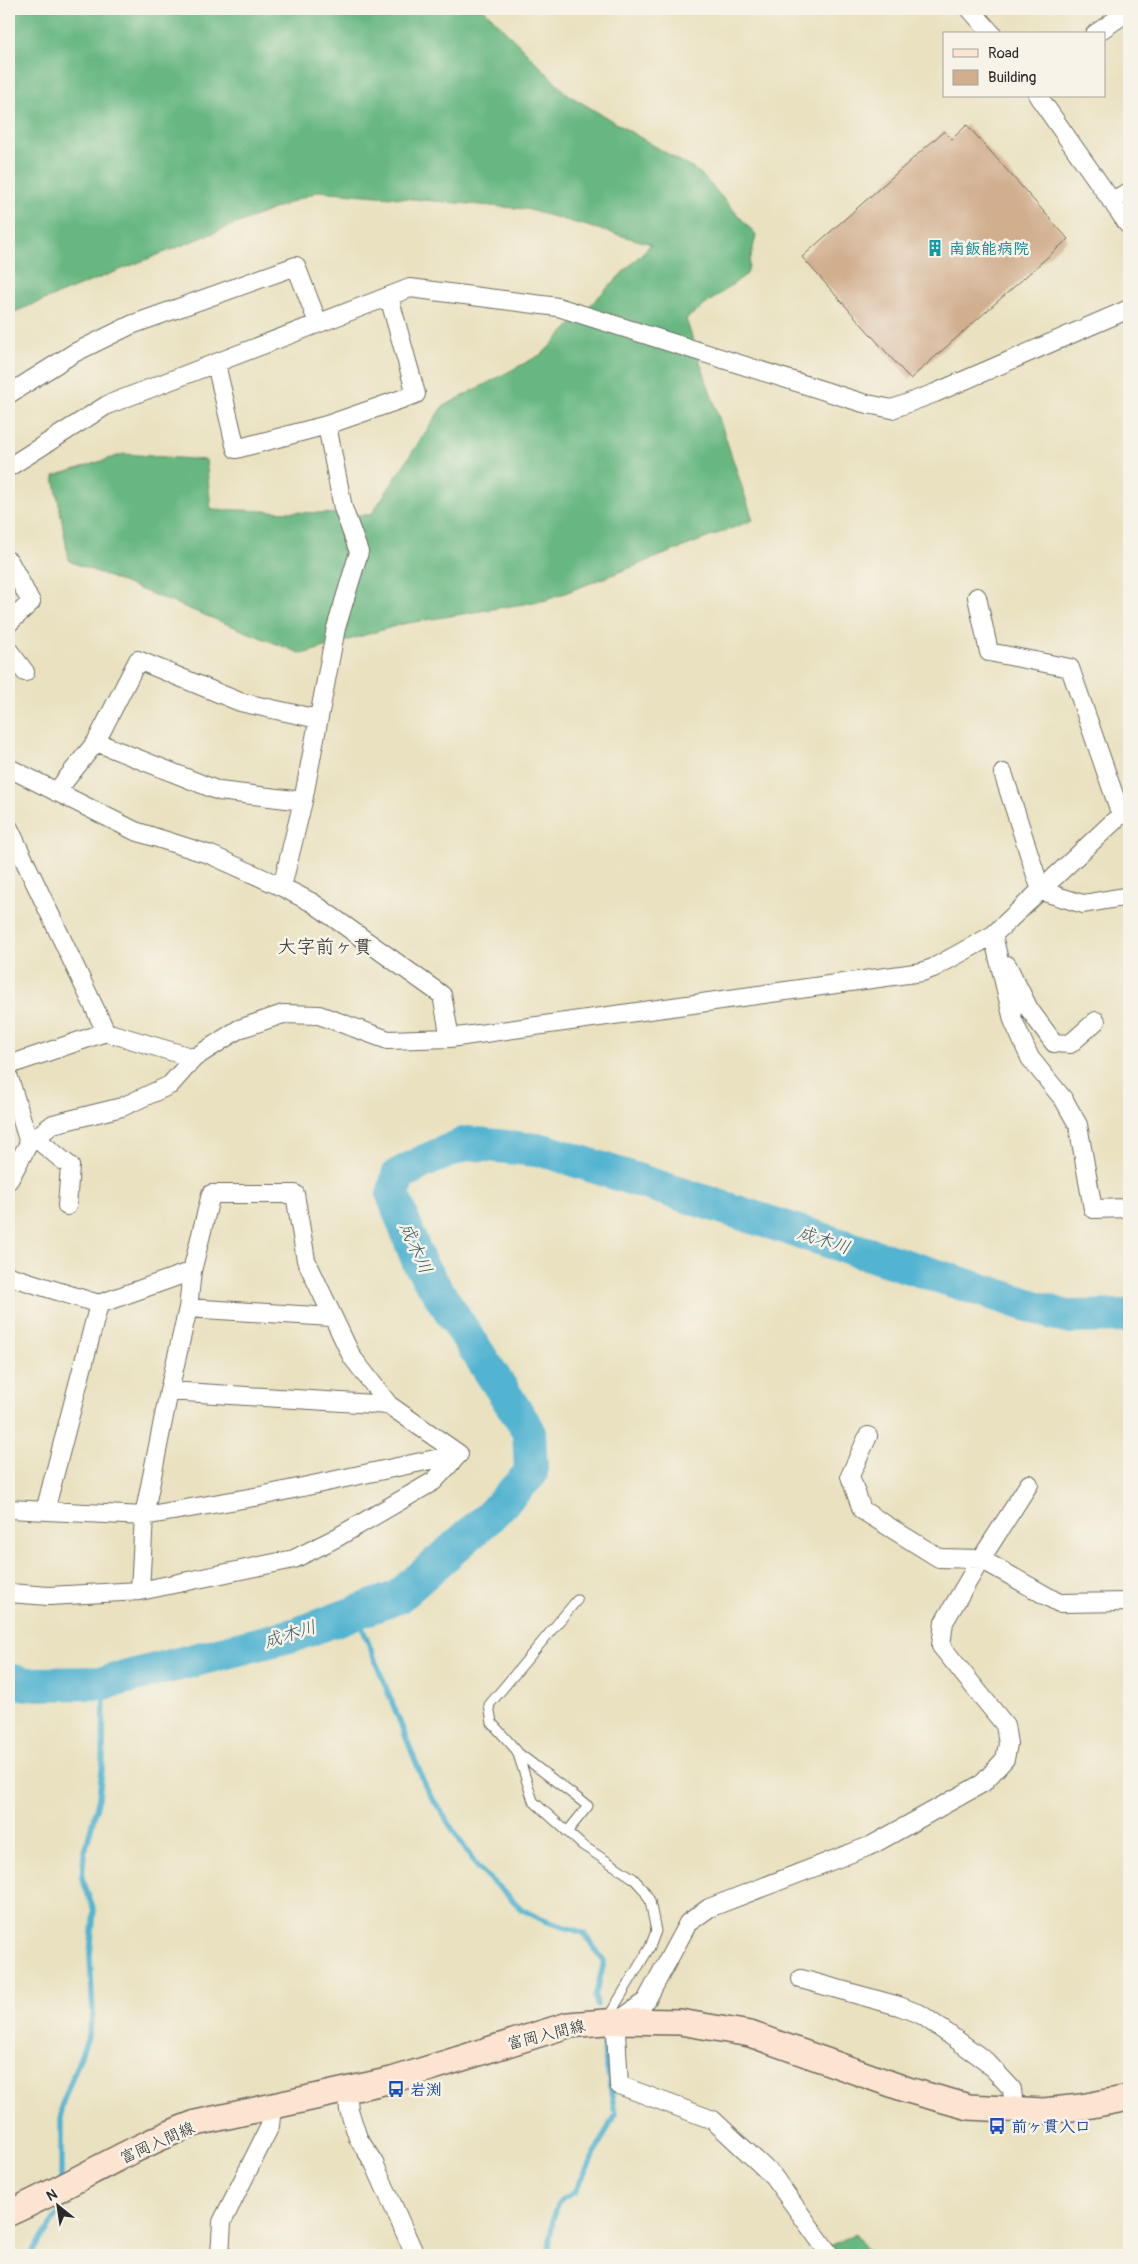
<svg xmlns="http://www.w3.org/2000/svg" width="1138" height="2264" viewBox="0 0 1138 2264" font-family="Pangolin,'Klee One',sans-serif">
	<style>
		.forest { fill: #68b781; stroke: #4a7156 }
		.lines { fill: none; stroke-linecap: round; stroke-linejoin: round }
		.stream { stroke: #53b4d1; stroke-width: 5.5 }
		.river { stroke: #53b4d1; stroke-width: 34 }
		.building { fill: #d1ae8e }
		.service-casing { stroke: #6e6b5f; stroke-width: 11 }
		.minor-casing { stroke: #6e6b5f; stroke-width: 20 }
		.secondary-casing { stroke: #6e6b5f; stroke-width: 28 }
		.service { stroke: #fff; stroke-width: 9 }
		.minor { stroke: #fff; stroke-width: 18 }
		.secondary { stroke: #fde4d1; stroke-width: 25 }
		.labels { text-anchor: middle; stroke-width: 5; stroke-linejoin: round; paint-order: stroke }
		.culture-label { font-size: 16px; font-weight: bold; fill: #0d838f; stroke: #f7f3e8; text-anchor: start }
		.street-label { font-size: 16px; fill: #2b2b2b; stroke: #f7f3e8 }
		.transit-label { font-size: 16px; font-weight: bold; fill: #164399; stroke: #f7f3e8; text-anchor: start }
		.water-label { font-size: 18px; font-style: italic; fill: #395b65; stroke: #f7f3e8 }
		.quarter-label { font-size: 19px; fill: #2b2b2b; stroke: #f7f3e8 }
	</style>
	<rect width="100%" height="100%" fill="#f7f3e8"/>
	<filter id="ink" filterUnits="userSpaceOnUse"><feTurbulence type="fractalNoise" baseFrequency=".02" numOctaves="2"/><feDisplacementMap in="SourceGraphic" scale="10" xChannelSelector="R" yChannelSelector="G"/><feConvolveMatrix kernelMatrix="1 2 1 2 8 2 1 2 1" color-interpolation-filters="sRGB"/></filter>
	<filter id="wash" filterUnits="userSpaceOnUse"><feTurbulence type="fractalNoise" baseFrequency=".0096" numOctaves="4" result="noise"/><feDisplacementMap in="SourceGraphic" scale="20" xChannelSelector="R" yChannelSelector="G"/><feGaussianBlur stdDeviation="1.12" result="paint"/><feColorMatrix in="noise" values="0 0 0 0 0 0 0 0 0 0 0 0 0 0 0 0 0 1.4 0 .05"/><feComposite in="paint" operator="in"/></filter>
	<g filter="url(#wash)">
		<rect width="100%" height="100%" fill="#e9e1bf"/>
		<path class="forest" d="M9 9H484L567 94 700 173 756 235 747 274 686 319 753 520 547 600 402 624 302 654 69 561 54 476 124 454 206 460 211 509 371 515 442 407 542 354 651 244 526 209 319 191 9 314Z
			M856 2234 870 2255H810Z"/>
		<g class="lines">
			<path class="stream" d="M356 1612 427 1790 478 1868 523 1910 545 1921 584 1933 604 1962 595 1997 597 2005
				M61 2180V2107L87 2040 93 2014 90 1955 94 1910 82 1878 84 1855 99 1798 103 1761 104 1683
				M33 2255 32 2252 63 2207 62 2194
				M548 2255 553 2218 560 2201 575 2192 615 2114 602 2038"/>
			<path class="river" d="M9 1680 27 1684 104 1683 297 1634 398 1597 488 1518 531 1473 529 1431 419 1263 393 1195 398 1175 425 1161 467 1143 546 1151 1066 1317 1129 1316"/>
		</g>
		<g id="blocks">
			<path class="building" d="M967 125 1068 239 910 379 802 257 944 131 952 139Z"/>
		</g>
	</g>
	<g filter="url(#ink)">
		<use href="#blocks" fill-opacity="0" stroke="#6e6b5f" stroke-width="1"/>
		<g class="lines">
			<g class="service-casing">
				<path id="service" d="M577 1600 489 1705 492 1723 517 1751 533 1801 582 1845 633 1878 644 1890 650 1901 656 1931 650 1947 607 2019
					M517 1752 588 1806 567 1832"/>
			</g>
			<g class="minor-casing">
				<path id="minor" d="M970 9 992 34
					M1095 34 1129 11
					M1038 96 1129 226
					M1111 201 1129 192
					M216 364 236 449 327 425 416 394 389 297
					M9 394 74 353 131 325 296 266 318 323
					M9 467 107 405 410 288 558 307 863 403 892 409 935 393 1129 309
					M9 561 31 602 9 623
					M977 597 989 652 1070 668 1121 815
					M9 651 25 672
					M96 742 219 791 303 801
					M9 768 135 831 211 855 282 887 313 903 442 995 450 1038
					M1003 773 1041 891 1083 904 1129 896
					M56 792 96 742 138 660 240 702 318 719
					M9 828 106 1032
					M282 887 303 801 336 628 359 552 343 508 327 425
					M993 935 1013 1020 1030 1058 1064 1100 1078 1125 1093 1209 1129 1208
					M1007 965 1029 1009 1054 1043 1070 1044 1096 1021
					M9 1065 106 1032 194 1058
					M9 1078 29 1143
					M34 1137 70 1166 67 1206
					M9 1180 29 1143 53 1124 122 1107 170 1085 194 1058 239 1029 283 1014 319 1015 388 1040 450 1038 922 972 933 968 993 935 1129 807
					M9 1276 99 1304 192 1271
					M188 1308 331 1317
					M169 1391 389 1405
					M868 1436 850 1476 862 1510 939 1558 981 1559 1059 1603 1129 1602
					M9 1509 144 1516 260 1496 459 1454
					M45 1511 99 1304
					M140 1591 144 1516 169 1391 188 1308 192 1271 211 1194H295L306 1260 352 1357 389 1405 459 1454
					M9 1593 49 1596 140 1591 294 1559 336 1538 434 1481 459 1454
					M801 1979 899 2006 922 2015 986 2061 1012 2089 1014 2109
					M347 2089 349 2110 358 2138 374 2163 415 2255
					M220 2255 222 2222 270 2126 272 2106
					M830 2255 773 2176 713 2120 619 2085 616 2032 618 2021 646 2001 688 1923 709 1908 872 1845 983 1783 1005 1759 1008 1744 1005 1725 941 1646 944 1622 981 1559 1029 1484"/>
			</g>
			<g class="secondary-casing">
				<path id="secondary" d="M9 2213C72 2185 131 2147 196 2123L392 2080 568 2025 618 2021 680 2022 750 2034 908 2090 969 2107 1044 2111 1081 2107 1129 2098"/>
			</g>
			<use href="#service" class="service"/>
			<use href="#minor" class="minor"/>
			<use href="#secondary" class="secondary"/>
		</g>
	</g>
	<defs>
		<g id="building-bare" transform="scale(1.35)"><path d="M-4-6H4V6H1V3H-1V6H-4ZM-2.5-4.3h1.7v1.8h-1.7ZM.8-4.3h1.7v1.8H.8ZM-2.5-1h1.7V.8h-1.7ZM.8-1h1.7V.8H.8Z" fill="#0f9aa8" stroke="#f7f3e8" stroke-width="2.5" paint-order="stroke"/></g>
		<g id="bus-bare" transform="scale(1.35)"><path d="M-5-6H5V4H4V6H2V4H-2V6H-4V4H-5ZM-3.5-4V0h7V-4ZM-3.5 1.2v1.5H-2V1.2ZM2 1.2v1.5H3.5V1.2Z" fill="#1a4fb4" stroke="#f7f3e8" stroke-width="2.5" paint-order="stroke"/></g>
	</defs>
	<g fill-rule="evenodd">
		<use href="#building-bare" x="935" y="248"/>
		<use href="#bus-bare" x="396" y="2089"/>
		<use href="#bus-bare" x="997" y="2126"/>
	</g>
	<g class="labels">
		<g class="culture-label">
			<text x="949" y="254">南飯能病院</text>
		</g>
		<g class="street-label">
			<text transform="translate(546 2034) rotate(-14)" y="6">富岡入間線</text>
			<text transform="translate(157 2142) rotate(-24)" y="6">富岡入間線</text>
		</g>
		<g class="transit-label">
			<text x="410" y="2095">岩渕</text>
			<text x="1011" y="2132">前ヶ貫入口</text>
		</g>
		<g class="water-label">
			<text transform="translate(824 1240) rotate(18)" y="6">成木川</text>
			<text transform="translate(416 1248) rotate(66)" y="6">成木川</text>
			<text transform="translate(290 1634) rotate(-17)" y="6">成木川</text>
		</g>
		<g class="quarter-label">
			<text x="325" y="953">大字前ヶ貫</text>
		</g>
	</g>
	<rect width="1138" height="2264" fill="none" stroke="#f7f3e8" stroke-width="30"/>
	<rect x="943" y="32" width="162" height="65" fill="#f7f3e8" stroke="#a5a39c"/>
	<rect x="953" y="49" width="25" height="8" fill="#fde4d1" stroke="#a5a39c"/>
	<text x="988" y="58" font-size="15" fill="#2b2b2b">Road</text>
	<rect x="953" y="70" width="25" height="15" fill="#d1ae8e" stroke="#a5a39c"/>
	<text x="988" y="82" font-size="15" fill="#2b2b2b">Building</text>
	<g transform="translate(58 2206) rotate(330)" stroke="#f7f3e8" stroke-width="4" paint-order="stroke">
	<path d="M0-4L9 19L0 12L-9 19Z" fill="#2b2b2b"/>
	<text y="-8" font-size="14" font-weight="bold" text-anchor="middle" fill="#2b2b2b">N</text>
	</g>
</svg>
